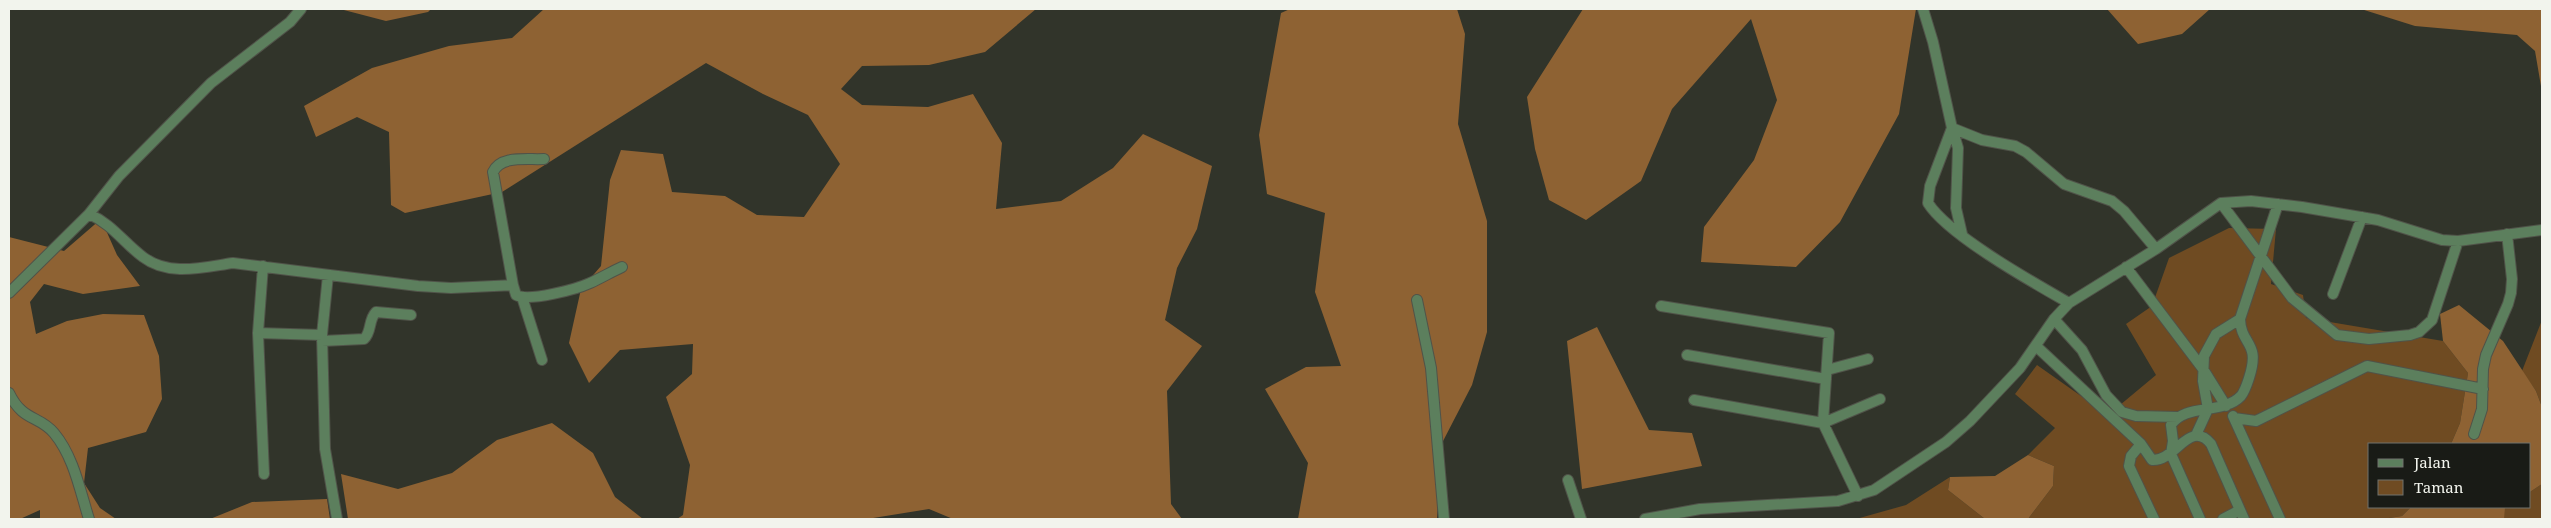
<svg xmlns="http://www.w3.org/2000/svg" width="2551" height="528" viewBox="0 0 2551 528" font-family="'Noto Serif',serif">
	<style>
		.green { fill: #6f4b22 }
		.forest { fill: #8e6233 }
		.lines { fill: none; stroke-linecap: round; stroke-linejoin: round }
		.minor-casing { stroke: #505349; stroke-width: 12 }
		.minor { stroke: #5c7f5d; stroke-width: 10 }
	</style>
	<rect width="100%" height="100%" fill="#31342a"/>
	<path class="green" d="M2229 228 2276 229 2271 284 2303 295 2306 318 2443 341 2468 373 2460 423 2451 444H2370V507H2411L2402 516 2383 519H2028L2053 486 2054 466 2028 455 2055 428 2015 394 2037 365 2108 415 2156 375 2126 324 2152 306 2169 258Z
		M2542 320V407L2536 391 2522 371Z
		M1950 477 1948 490 1985 519H1856L1906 505Z
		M2542 484V519H2504V508L2530 507V492Z"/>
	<path class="forest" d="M340 9H431L428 12 386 21Z
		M544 9H1036L985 52 929 65 862 66 841 89 862 105 928 107 973 94 1002 143 996 209 1061 201 1113 168 1143 134 1212 166 1197 229 1177 268 1165 320 1202 346 1167 391 1171 504 1182 519H953L929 509 867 519H677L683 515 690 465 666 397 692 374 693 344 620 350 589 383 569 343 581 289 601 266 610 180 621 150 663 154 672 192 725 196 757 215 804 217 840 164 808 115 763 94 706 63 502 192 405 213 391 205 389 132 357 117 316 137 304 106 372 68 449 46 512 38Z
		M1290 9H1457L1465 34 1458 124 1487 221V332L1472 385 1441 445 1437 519H1298L1308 463 1265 389 1306 367 1341 366 1315 292 1325 213 1267 194 1259 135 1281 13Z
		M1583 9H1916L1899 114 1840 222 1796 267 1701 262 1704 227 1754 160 1777 100 1751 19 1672 109 1641 181 1586 220 1549 200 1535 149 1527 97Z
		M2107 9H2210L2182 34 2138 44Z
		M2361 9H2542V92L2535 51 2517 35 2415 26Z
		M101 219 117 255 140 286 83 294 44 284 30 302 36 334 67 321 103 314 144 315 159 356 162 399 146 432 88 448 84 483 100 508 116 519H40V510L20 519H9V237L64 251Z
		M2459 305 2503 341 2536 391 2542 407V484L2530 492V444H2451L2460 423 2468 373 2443 341 2440 314Z
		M1597 327 1649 430 1692 433 1702 466 1582 489 1567 341Z
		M552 423 593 453 615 497 643 519H348L341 474 398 489 452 473 497 440Z
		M2028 455 2054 466 2053 486 2028 519H1985L1948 490 1950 477 1995 476Z
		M327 499 330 519H210L252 502Z
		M2411 507H2505L2504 519H2383L2402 516Z"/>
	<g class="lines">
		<g class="minor-casing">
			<path id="minor" d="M1923 9 1933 42 1952 128 1930 186 1928 203C1948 235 2034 283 2069 303
				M1952 128 1982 140 2015 146 2026 152 2064 184 2112 201 2124 211 2156 249
				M1952 128 1958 148 1956 208 1962 234
				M2221 203 2292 298 2337 335 2369 339 2410 335 2419 332 2432 320 2458 241
				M89 214C112 224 124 243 143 257 169 277 204 267 233 263L418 286 451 288 513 285 516 295C529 302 577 289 590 283 601 278 611 272 622 267
				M263 266 258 333 264 474
				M2126 267 2203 369 2226 406
				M513 285 493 172C501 155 527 160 544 159
				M9 293 89 214 119 176 211 83 290 22 301 9
				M2333 294 2362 217
				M522 297 542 360
				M1417 300 1431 368 1444 519
				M1661 306 1829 333 1823 423 1880 399
				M2054 319 2082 350 2106 395 2122 412 2136 416 2178 417
				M258 333 322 335 328 275
				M322 335 325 449 337 519
				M322 341 364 339C372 332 368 320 376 312L411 315
				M2036 346 2141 444 2152 460C2175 462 2190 418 2211 444L2244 519
				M1687 355 1826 379
				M1827 370 1868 359
				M9 393C23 422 39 415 54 433 74 457 80 491 89 519
				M1694 400 1823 423 1858 496
				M2233 416 2280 519
				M2234 418 2256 421 2367 366 2483 389
				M2474 434 2482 409 2483 369 2486 355 2508 304 2511 293 2512 279 2507 234
				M2196 435 2208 409 2203 381 2204 356 2216 334 2240 319
				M2141 444 2131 456 2129 466 2154 519
				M1568 480 1581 519
				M1645 519 1700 509 1838 501 1874 490 1946 442 1970 421 2020 368 2054 319 2069 303 2156 249 2221 203 2251 201 2302 207 2378 220 2442 240 2458 241 2542 230
				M2200 519 2171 454 2173 441 2171 425C2185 403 2223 415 2241 396 2245 391 2247 384 2249 378 2261 341 2241 346 2240 319L2278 204
				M2223 519 2240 510"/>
		</g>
		<use href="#minor" class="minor"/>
	</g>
	<rect width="2551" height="528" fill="none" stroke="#f2f4ed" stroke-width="20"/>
	<rect x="2368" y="443" width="162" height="65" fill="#191b16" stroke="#70726c"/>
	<rect x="2378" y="459" width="25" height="8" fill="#5c7f5d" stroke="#70726c"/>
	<text x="2414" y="468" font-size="15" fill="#f2f4ed">Jalan</text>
	<rect x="2378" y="480" width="25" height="15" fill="#6f4b22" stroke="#70726c"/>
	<text x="2414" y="493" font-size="15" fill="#f2f4ed">Taman</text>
</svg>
